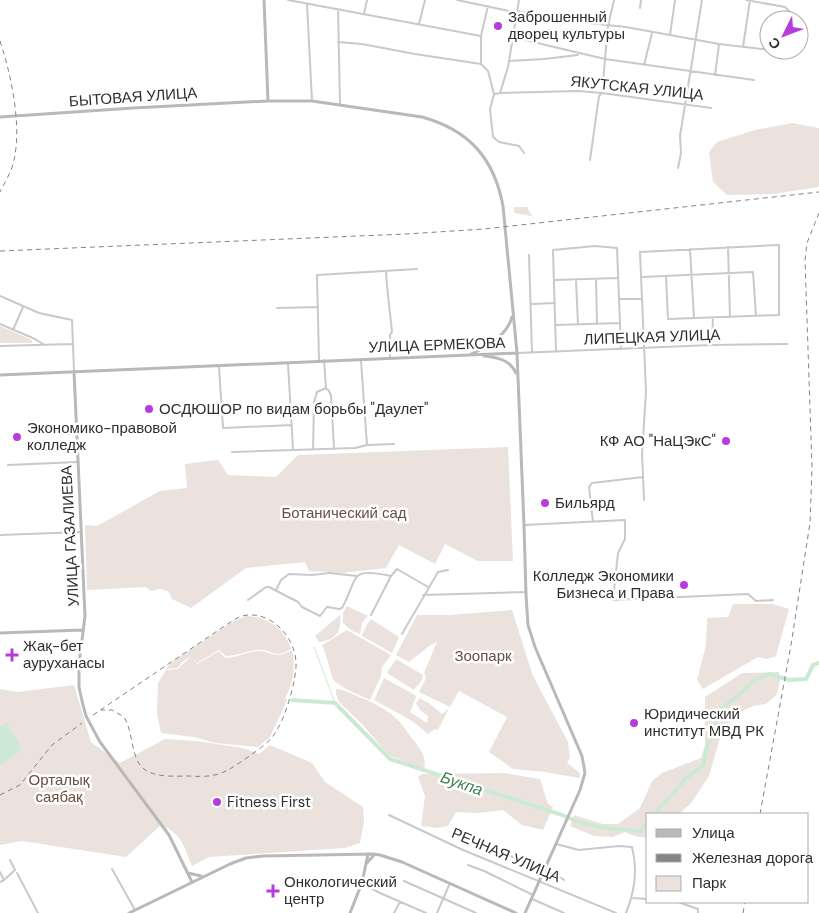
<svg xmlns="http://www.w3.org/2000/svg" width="819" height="913" viewBox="0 0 819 913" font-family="'DM Sans',sans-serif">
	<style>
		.green { fill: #ebe2de }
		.water { fill: #ccead3 }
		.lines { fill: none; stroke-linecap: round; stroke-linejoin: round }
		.stream { stroke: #ccead3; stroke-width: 1 }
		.river { stroke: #ccead3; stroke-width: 4 }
		.street { stroke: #c9c9c9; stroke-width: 2 }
		.secondary { stroke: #b9b9b9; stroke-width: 3 }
		.rail { stroke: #848484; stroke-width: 1; stroke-dasharray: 5 4; stroke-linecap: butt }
		.poi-dot { fill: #b63ddb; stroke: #fff; stroke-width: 2 }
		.labels { text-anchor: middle; stroke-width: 5; stroke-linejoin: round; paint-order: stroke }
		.poi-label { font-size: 15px; fill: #2f2f2f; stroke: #fff; text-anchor: start }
		.street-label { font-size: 15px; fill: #2f2f2f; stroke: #fff }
		.park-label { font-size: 15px; fill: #694f3f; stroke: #fff }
		.water-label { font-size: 16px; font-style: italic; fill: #3d814c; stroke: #fff }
	</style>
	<rect width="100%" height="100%" fill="#fff"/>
	<path class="green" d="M792 123 819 128V187L773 194 727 195 713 182 709 152 717 142 755 130Z
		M514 207H527L532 216 514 213Z
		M0 326 32 340V343H0Z
		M508 447 513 561H478L445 544 435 564 399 545 386 568 342 573 309 571 305 562 246 568 191 608 172 599 168 591 160 589 151 591 146 587 87 590 85 525 97 526 160 491 187 488 185 464 218 460 228 475 276 477 298 455Z
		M733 604H772L789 609 776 656 767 659 758 657 703 689 697 680 706 645 707 618 728 617Z
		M347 606 368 616 362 623 360 634 352 631 343 623V613Z
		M512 610 533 676 568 742 570 757 567 763 580 773 579 778 545 772 513 769 489 752 507 717 459 691 450 707 419 692 426 678 424 673 437 642 429 646 409 662 396 655 417 615H449Z
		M340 615C342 632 336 640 319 642L315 636Z
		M246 616C268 617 284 628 291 649 273 660 271 648 257 650 246 651 237 656 226 656L219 650 197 663 191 657 197 664 219 651 225 658C237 658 246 652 257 651 271 650 273 661 292 650 296 665 293 685 285 698L287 700 270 737 258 747 215 743 194 737 161 733 157 713 158 683 166 670 178 669 191 656 182 662 178 668 166 669 173 661 230 623Z
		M371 619 399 637 392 653 362 636 366 626Z
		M347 630 391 655 382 667 381 676 370 700C361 695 336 687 332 677 329 666 327 656 322 645Z
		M396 659 423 675 422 680 414 690 387 673Z
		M779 672 780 681 777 694 766 704 753 706 741 712 723 728 709 776 691 803 679 814H648V837C639 838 633 836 625 832L613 837 594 836 570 826 574 815 603 824H618L640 808 652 781 662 773 701 758 705 745V697L742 673Z
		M384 678 415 695 416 697 410 712 427 723 428 716 420 710 416 703 420 698 430 704 442 714 449 708 438 730 435 729 428 734 412 721 374 700Z
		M74 685 91 742 120 763 165 739 196 741 243 748 259 754 270 745 312 763 325 782 363 807 364 822 360 843 345 848 209 857 192 866C183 845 183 835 161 825L126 857 22 841 0 845V689L18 692Z
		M336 689H340C357 696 385 706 398 720 404 726 408 734 414 741 421 750 427 757 424 769L390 756 386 752 362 724 339 702 336 694Z
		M504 773 540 779 548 804 553 807 543 830 522 825 503 810 478 813 456 812 448 826 437 828 421 826 425 796 418 777 422 774Z"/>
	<path class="water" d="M7 723 22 749 0 766V726Z"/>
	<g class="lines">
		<path class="stream" d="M314 647 335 703"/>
		<path class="river" d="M292 700 335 703 390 759 562 815C587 827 614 830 641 831L648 823
			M655 814 687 777 703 766 707 746 722 709 755 680 764 676 770 674 789 680 806 679 813 665 819 663"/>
		<path class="street" d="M288 0 481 36
			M457 0 509 11H516L578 22 626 27 719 44 788 52
			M746 0 785 7 790 12 789 20
			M307 4 312 101
			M640 8 641 0
			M338 9 340 104
			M364 14 367 0
			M419 24 425 0
			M670 35 675 0
			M512 37 605 59 754 80
			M338 42 362 44 415 54 481 64 488 71 494 94 490 109 493 137 499 142 519 146 524 153
			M743 47 750 0
			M509 61 544 59 578 55
			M481 64V36L488 6
			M644 65 652 33
			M715 75 719 44
			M500 93 578 91 602 93 711 108
			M495 94 500 93 508 67 519 0
			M590 160 599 96 602 93 608 26 614 0
			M678 168 681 153 680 136 702 0
			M728 247 730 317
			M690 249 694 318
			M529 255 532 353
			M386 271C387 292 390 311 392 332L390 335V358
			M642 277 753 272 756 316
			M596 279 597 324
			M554 280 618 278
			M576 280 578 325
			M0 296 39 313 72 320 74 371
			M619 299H641
			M532 304 555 303
			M277 308 318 307
			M0 324 35 339 43 344
			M555 325 620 323
			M13 330 23 307
			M712 345 713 318
			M0 346 73 344
			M556 352 553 250 595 246 617 248 621 349
			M517 353 712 345 787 344
			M319 360 317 275 417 269
			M361 361 367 445
			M288 364 293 449
			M219 367 223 428 292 425
			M326 388 329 391 331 395 334 449
			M332 411 365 410
			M313 449 314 402 317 392 326 388 324 360
			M232 452 355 448 367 445 394 444
			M8 465 78 462
			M644 500 642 454 646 392 640 252 779 245V315L668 319 666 276
			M593 522 589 487 592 483 643 477
			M524 525 625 520V539L618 553 613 600 748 594 756 601 773 600
			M0 535 81 532
			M276 590 281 580 289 574 312 575 329 573 357 576
			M423 595 526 592
			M248 600 266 587H269L298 602 302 607 320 616 327 607 339 609 342 608C359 576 349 567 391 576L397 569 428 587
			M371 615 391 576
			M402 634 438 572 448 570
			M389 815 463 850 616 913
			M463 834 498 851 544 870 554 873 564 880
			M556 844 579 850 619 846 632 847C638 870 635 891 626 913
			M468 865 484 871 533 895
			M112 869 135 910
			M0 872 4 880 0 882
			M17 873 38 913
			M4 880 15 870 10 860
			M404 881 476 913
			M363 884 380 893 426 913
			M632 898 648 899
			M532 899 564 913
			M678 902 698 909V913
			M394 913 400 902
			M437 913 450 883"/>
		<path class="secondary" d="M264 0 268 101
			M0 117 133 108 268 101H312L422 117C469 130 494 158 503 206L517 353 524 525 526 595 528 625 535 647 582 756 585 773 580 790 525 913
			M471 354C487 347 507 335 512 317
			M484 356C497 357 510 360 516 373
			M74 371 85 616 79 664V687L82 701 86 716 100 742 169 835 192 882
			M0 375 517 353
			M0 633 83 630
			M366 864 375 854
			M188 873 201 876
			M129 913 230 864 246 858 263 856 373 854 380 855 402 862 516 913
			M350 913 362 883 368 854"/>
		<path class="rail" d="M0 41C11 74 22 125 14 160 12 171 5 182 0 192
			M0 251 406 234 484 229 819 192
			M93 715 226 625C231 622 236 618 242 616 270 609 295 637 296 662 297 678 286 715 278 728 272 741 259 749 248 757 225 773 218 778 189 776 176 776 155 778 144 769 131 760 133 730 124 717L112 710H101
			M0 795 20 785 52 745 82 723
			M760 814 791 645 810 523 812 467 805 260 807 243 819 213
			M743 913 745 902"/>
	</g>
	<g class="poi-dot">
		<circle cx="498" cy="26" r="5"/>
		<circle cx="149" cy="409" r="5"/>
		<circle cx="17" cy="437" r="5"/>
		<circle cx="726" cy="441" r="5"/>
		<circle cx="545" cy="503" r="5"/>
		<circle cx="684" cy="585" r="5"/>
		<path d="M9.5 647.5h5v5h5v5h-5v5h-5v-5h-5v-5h5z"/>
		<circle cx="634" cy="723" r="5"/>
		<circle cx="217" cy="802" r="5"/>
		<path d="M270.5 883.5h5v5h5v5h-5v5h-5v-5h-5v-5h5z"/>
	</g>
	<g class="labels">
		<g class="poi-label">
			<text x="508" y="22">Заброшенный<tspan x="508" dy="17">дворец культуры</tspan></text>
			<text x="159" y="414">ОСДЮШОР по видам борьбы "Даулет"</text>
			<text x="27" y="433">Экономико-правовой<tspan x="27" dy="17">колледж</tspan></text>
			<text x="716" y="446" text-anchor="end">КФ АО "НаЦЭкС"</text>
			<text x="555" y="508">Бильярд</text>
			<text x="674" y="581" text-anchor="end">Колледж Экономики<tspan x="674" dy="17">Бизнеса и Права</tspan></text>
			<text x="23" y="651">Жақ-бет<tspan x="23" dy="17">ауруханасы</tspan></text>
			<text x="644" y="719">Юридический<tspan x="644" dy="17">институт МВД РК</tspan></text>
			<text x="227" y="807">Fitness First</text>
			<text x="284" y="887">Онкологический<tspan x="284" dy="17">центр</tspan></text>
		</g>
		<g class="street-label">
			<text transform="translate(637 88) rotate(6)" y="5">ЯКУТСКАЯ УЛИЦА</text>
			<text transform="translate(133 97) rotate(-4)" y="5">БЫТОВАЯ УЛИЦА</text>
			<text transform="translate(652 337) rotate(-2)" y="5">ЛИПЕЦКАЯ УЛИЦА</text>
			<text transform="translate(437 345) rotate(-2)" y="5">УЛИЦА ЕРМЕКОВА</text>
			<text transform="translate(70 536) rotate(-93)" y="5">УЛИЦА ГАЗАЛИЕВА</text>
			<text transform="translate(506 855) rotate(23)" y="5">РЕЧНАЯ УЛИЦА</text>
		</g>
		<g class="park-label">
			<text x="344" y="518">Ботанический сад</text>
			<text x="483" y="661">Зоопарк</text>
			<text x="59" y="785">Орталық<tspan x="59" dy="17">саябақ</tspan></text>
		</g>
		<g class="water-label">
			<text transform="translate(462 783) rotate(19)" y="6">Букпа</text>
		</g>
	</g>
	<rect x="646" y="813" width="162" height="90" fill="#ffffff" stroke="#acacac"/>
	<rect x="656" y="829" width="25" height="8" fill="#b9b9b9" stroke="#acacac"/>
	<text x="692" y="838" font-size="15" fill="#2f2f2f">Улица</text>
	<rect x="656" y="854" width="25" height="8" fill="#848484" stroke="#acacac"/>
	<text x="692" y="863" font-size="15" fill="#2f2f2f">Железная дорога</text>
	<rect x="656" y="876" width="25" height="15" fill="#ebe2de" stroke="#acacac"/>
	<text x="692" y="888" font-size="15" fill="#2f2f2f">Парк</text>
	<g transform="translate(784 35) rotate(228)"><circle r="24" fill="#ffffff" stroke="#acacac"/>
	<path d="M0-4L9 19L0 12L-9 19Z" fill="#b63ddb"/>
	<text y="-8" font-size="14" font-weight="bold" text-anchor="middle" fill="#2f2f2f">С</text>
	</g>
</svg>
